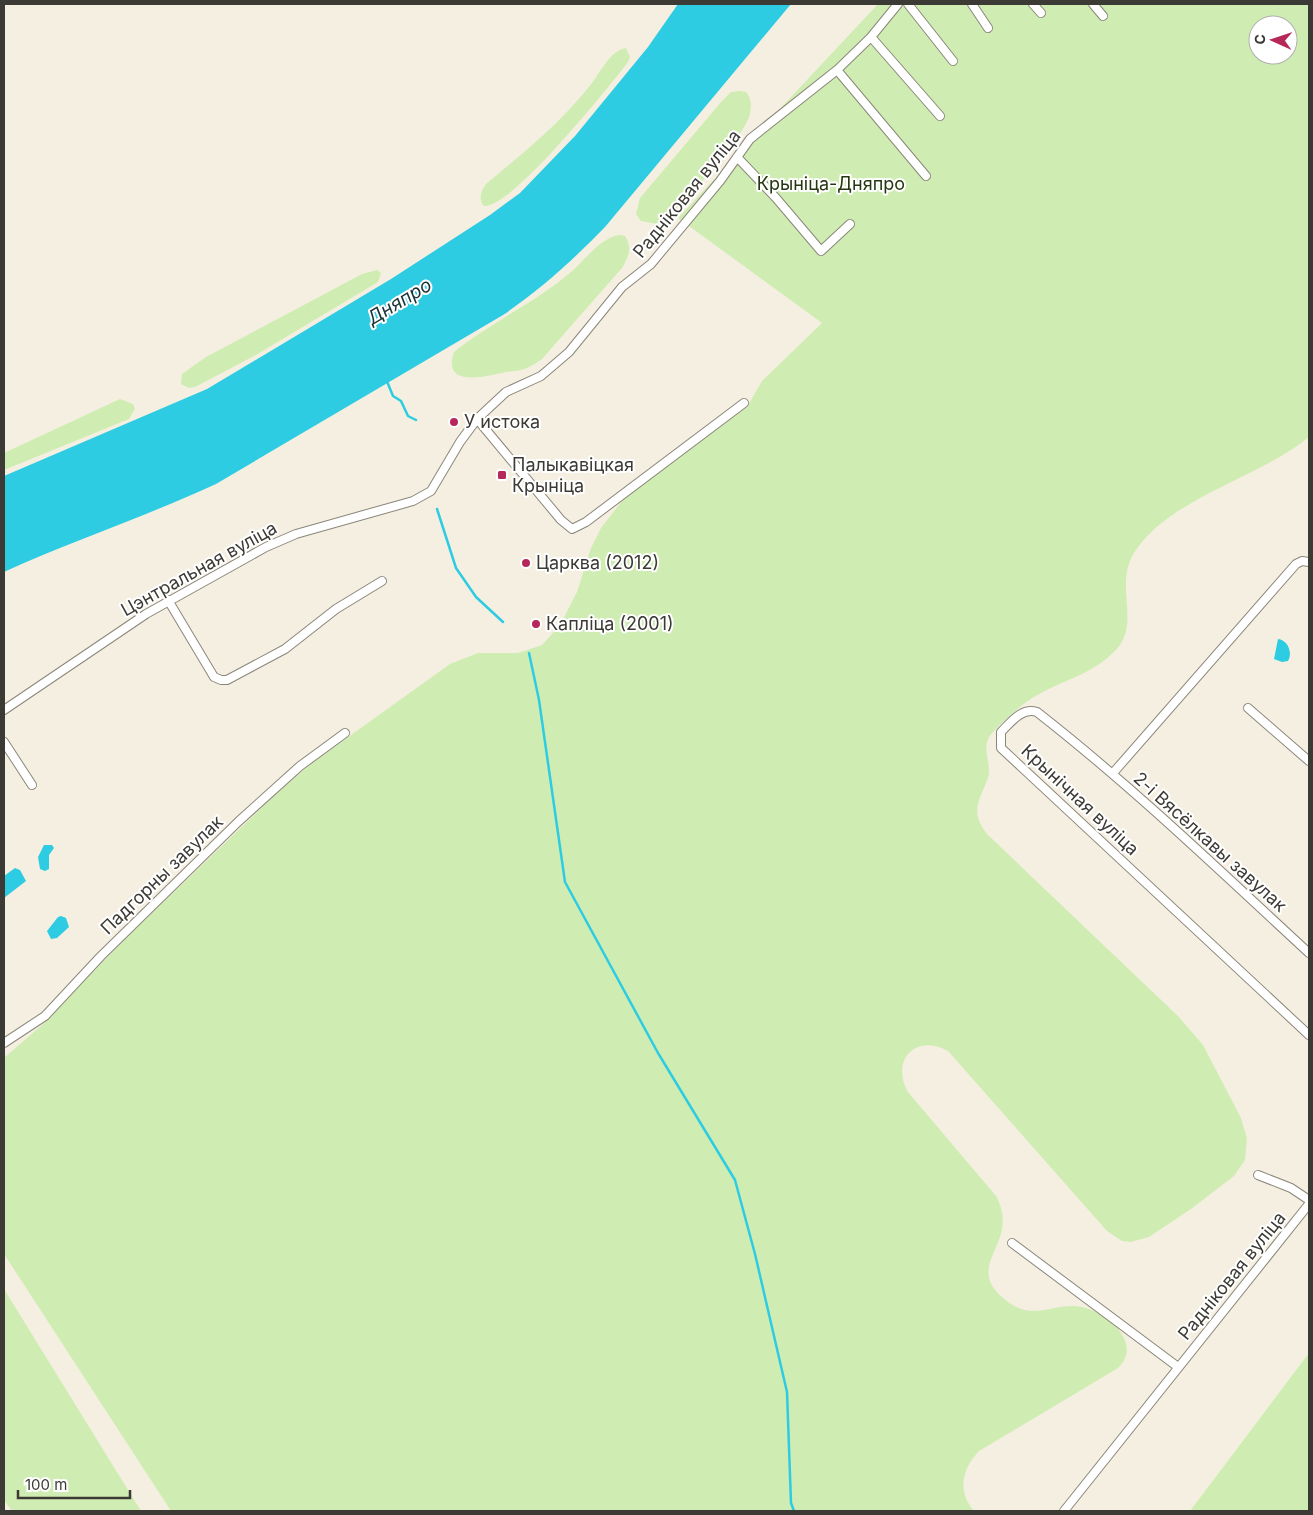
<svg xmlns="http://www.w3.org/2000/svg" width="1313" height="1515" viewBox="0 0 1313 1515" font-family="Inter,sans-serif">
	<style>
		.green { fill: #cfedb2; fill-rule: evenodd }
		.water { fill: #2ecce2 }
		.lines { fill: none; stroke-linecap: round; stroke-linejoin: round }
		.stream { stroke: #2ecce2; stroke-width: 2.5 }
		.minor-casing { stroke: #8b867a; stroke-width: 10 }
		.minor { stroke: #fff; stroke-width: 8 }
		.poi-dot { fill: #b6285a; stroke: #fff; stroke-width: 2 }
		.labels { text-anchor: middle; stroke-width: 4; stroke-linejoin: round; paint-order: stroke }
		.park-label { font-size: 18px; fill: #253611; stroke: #fff }
		.street-label { font-size: 18px; fill: #3c3a35; stroke: #fff }
		.poi-label { font-size: 18px; fill: #3c3a35; stroke: #fff; text-anchor: start }
		.water-label { font-size: 19px; font-style: italic; fill: #1b3337; stroke: #fff }
	</style>
	<rect width="100%" height="100%" fill="#f5efe1"/>
	<path class="green" d="M878 4H1309V437C1259 478 1172 497 1136 550 1112 584 1142 622 1116 650 1094 673 1067 679 1041 693 1027 700 1016 710 1005 720 999 726 993 731 989 737 982 751 992 764 988 778 980 800 969 811 987 834L1179 1017 1203 1045 1241 1118 1247 1138 1245 1160 1234 1176 1191 1209 1149 1237 1131 1242 1122 1241 1107 1231 948 1051C916 1033 890 1060 908 1092L996 1196C1023 1245 958 1265 1008 1302 1035 1322 1055 1301 1082 1307 1107 1312 1144 1344 1118 1368L979 1451C962 1469 957 1491 974 1511H171L4 1254V1058L42 1025 124 940 277 793 312 763 450 664 478 653H518L542 645 560 625 577 592 591 548 601 528 625 497 747 407 762 381 822 323 678 218ZM1258 25H1288V55H1258Z
		M626 48 630 57 628 62C609 87 511 209 484 206 478 199 481 191 486 184 523 153 562 122 592 83 601 71 610 51 626 48Z
		M739 91 746 92C752 99 752 108 749 117 742 138 677 214 657 224L641 221 636 214 640 198 721 102 731 92Z
		M619 235 625 236C633 248 628 258 622 268L542 359C538 362 533 365 529 367 522 371 513 371 506 372 487 376 441 389 454 352 491 322 535 303 571 272 585 260 600 238 619 235Z
		M377 270 381 273 378 282 256 355 195 387 189 388 181 384 182 374 206 357 362 274Z
		M120 399 133 404 135 409 129 419 4 470V453Z
		M4 1289 141 1511H12L4 1500Z
		M1309 1353V1511H1190Z"/>
	<path class="water" d="M678 4H791L605 227C573 260 541 289 503 315L216 484C147 516 74 540 4 572V476L207 389 391 279 490 215 520 193 575 136 648 47Z
		M1278 639C1288 640 1293 653 1288 661L1282 662 1274 659Z
		M44 845H52L54 848 49 855V869L45 871 40 869 38 857Z
		M15 868 20 870 26 881 4 898V876Z
		M61 916 66 918 69 927 57 938 51 939 47 931 58 917Z"/>
	<g class="lines">
		<path class="stream" d="M386 379 393 396 401 401 408 416 416 420
			M437 509 456 568 476 597 503 622
			M529 653 539 700 565 882 658 1053 735 1180 755 1254 787 1392 791 1503 794 1511"/>
		<g class="minor-casing">
			<path id="minor" d="M908 4 953 61
				M972 4 988 28
				M1033 4 1041 13
				M1093 4 1103 16
				M871 37 940 116
				M837 70 926 176
				M737 157 776 198 821 251 850 224
				M477 419 561 520 572 529 586 522 744 403
				M168 600 214 677 221 680H227L285 649 336 609 382 581
				M1248 708 1309 761
				M4 710 146 614 266 547 296 534 413 501 431 491 460 442 477 419 506 392 541 376 569 352 622 287 651 264 720 181 750 139 837 70 871 37 898 4
				M4 742 32 785
				M1113 773 1296 564 1302 561 1309 562
				M1309 953C1220 871 1133 787 1037 712 1022 707 1011 722 1001 732V748L1309 1035
				M4 1043 45 1016 101 956 239 821 300 766 345 733
				M1258 1175 1291 1188 1309 1200
				M1012 1243 1178 1367
				M1064 1511 1309 1204"/>
		</g>
		<use href="#minor" class="minor"/>
	</g>
	<g class="poi-dot">
		<circle cx="454" cy="422" r="5"/>
		<rect x="497" y="470" width="10" height="10" rx="2.5"/>
		<circle cx="526" cy="563" r="5"/>
		<circle cx="536" cy="624" r="5"/>
	</g>
	<g class="labels">
		<g class="park-label">
			<text x="831" y="190">Крыніца-Дняпро</text>
		</g>
		<g class="street-label">
			<text transform="translate(687 194) rotate(-51)" y="6">Радніковая вуліца</text>
			<text transform="translate(199 569) rotate(-29)" y="6">Цэнтральная вуліца</text>
			<text transform="translate(1080 800) rotate(43)" y="6">Крынічная вуліца</text>
			<text transform="translate(1210 842) rotate(42)" y="6">2-і Вясёлкавы завулак</text>
			<text transform="translate(162 875) rotate(-44)" y="6">Падгорны завулак</text>
			<text transform="translate(1232 1276) rotate(-51)" y="6">Радніковая вуліца</text>
		</g>
		<g class="poi-label">
			<text x="464" y="428">У истока</text>
			<text x="512" y="471">Палыкавіцкая<tspan x="512" dy="21">Крыніца</tspan></text>
			<text x="536" y="569">Царква (2012)</text>
			<text x="546" y="630">Капліца (2001)</text>
		</g>
		<g class="water-label">
			<text transform="translate(399 301) rotate(-31)" y="7">Дняпро</text>
		</g>
	</g>
	<rect width="1313" height="1515" fill="none" stroke="#3c3a35" stroke-width="10"/>
	<g transform="translate(1273 40) rotate(273)"><circle r="24" fill="#ffffff" stroke="#b1b0ae"/>
	<path d="M0-4L9 19L0 12L-9 19Z" fill="#b6285a"/>
	<text y="-8" font-size="14" font-weight="bold" text-anchor="middle" fill="#3c3a35">С</text>
	</g>
	<path d="M18 1490v8h112v-8" fill="none" stroke="#3c3a35" stroke-width="2.5"/>
	<text x="25" y="1490" font-size="15" fill="#3c3a35" stroke="#ffffff" stroke-width="4" paint-order="stroke">100 m</text>
</svg>
